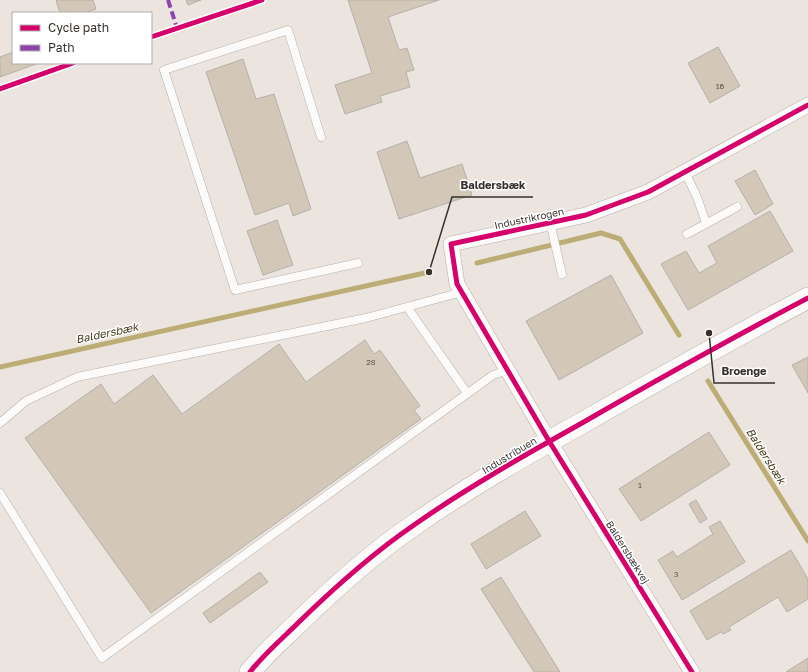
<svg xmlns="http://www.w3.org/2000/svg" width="808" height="672" viewBox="0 0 808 672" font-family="'Golos Text',sans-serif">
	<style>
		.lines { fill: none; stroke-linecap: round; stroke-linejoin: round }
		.stream { stroke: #bcac75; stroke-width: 5 }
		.building { fill: #d3c7b7; stroke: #b5b0ab }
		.lane-casing { stroke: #b5afab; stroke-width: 9 }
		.street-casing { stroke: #b5afab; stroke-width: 16 }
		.secondary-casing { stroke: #b5afab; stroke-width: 22 }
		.lane { stroke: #fcfbfa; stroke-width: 8 }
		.street { stroke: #fcfbfa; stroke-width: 15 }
		.secondary { stroke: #fcfbfa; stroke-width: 21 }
		.quiet { stroke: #8e44ad; stroke-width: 4; stroke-dasharray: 8 4; stroke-linecap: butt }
		.cycleway-casing { stroke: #fff; stroke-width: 8 }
		.cycleway { stroke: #d6006c; stroke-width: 5 }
		.labels { text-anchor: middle; stroke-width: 3; stroke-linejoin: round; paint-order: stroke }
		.number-label { font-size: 8px; fill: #5d5650 }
		.street-label { font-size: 10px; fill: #36312d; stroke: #fff }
		.water-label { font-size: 11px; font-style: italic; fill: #433b19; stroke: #fff }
		.leader { fill: none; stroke: #36312d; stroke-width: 1.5 }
		.callout-dot { fill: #36312d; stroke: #fff; stroke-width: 1.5 }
		.callout-label { font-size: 11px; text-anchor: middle; font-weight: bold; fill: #36312d; stroke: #fff; stroke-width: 3; stroke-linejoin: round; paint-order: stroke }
	</style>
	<rect width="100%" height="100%" fill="#ece5df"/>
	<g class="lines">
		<path class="stream" d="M477 263 601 233 620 239 679 335
			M0 367 429 272
			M708 381 808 541"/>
	</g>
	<path class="building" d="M56 0H93L96 9 83 13H60Z
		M186 0H201L188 5Z
		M348 0H439L388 17 399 50 407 48 414 70 406 72 410 87 380 96 382 102 345 114 335 85 372 73Z
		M718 47 740 86 710 103 688 63Z
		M13 52V63H39L0 77V57Z
		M243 59 256 99 274 94 311 209 293 216 289 203 255 215 206 72Z
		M407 141 420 178 462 164 472 195 399 219 377 152Z
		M755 170 773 204 755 215 735 181Z
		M770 211 793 251 688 310 661 264 686 251 699 273 717 263 708 246Z
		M277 220 293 265 263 275 247 231Z
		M611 275 643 333 559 380 526 321Z
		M365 340 374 354 380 350 420 406 414 410 421 419 151 613 25 438 101 384 114 404 153 375 182 414 279 344 306 382Z
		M808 357V393L792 365Z
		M709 432 730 465 641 521 619 489Z
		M696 500 707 519 700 523 689 504Z
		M525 511 541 536 486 569 471 544Z
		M720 521 745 562 682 600 658 560 673 551 677 557 713 534 709 527Z
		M791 550 808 579V599L787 612 778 597 729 627 731 630 723 634 721 632 707 640 690 611Z
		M260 572 268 582 210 623 203 613Z
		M501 577 560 672H534L481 589Z
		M808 658V672H786Z"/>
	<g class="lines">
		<g class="lane-casing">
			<path id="lane" d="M321 137 288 30 164 70 235 290 358 263
				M685 172 697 197 706 223
				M550 222 562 274
				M687 234 737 207
				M407 307 467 393
				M0 423 26 401 77 377 366 318 462 292
				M0 493 102 658 493 375 508 370"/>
		</g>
		<g class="street-casing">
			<path id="street" d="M692 672 549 441 457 284 451 244 586 215 648 192 808 105"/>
		</g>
		<g class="secondary-casing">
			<path id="secondary" d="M250 672C265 653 283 638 300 621 335 587 373 553 414 525 468 487 525 455 582 423 657 380 732 338 808 298"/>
		</g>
		<use href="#lane" class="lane"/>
		<use href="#street" class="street"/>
		<use href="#secondary" class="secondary"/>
		<path class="quiet" d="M168 0 177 28"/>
		<g class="cycleway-casing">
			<path id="cycleway" d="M151 37 262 0
				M0 89 73 63
				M250 672C265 653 283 638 300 621 335 587 373 553 414 525 468 487 525 455 582 423 657 380 732 338 808 298
				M692 672 549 441 457 284 451 244 586 215 648 192 808 105"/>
		</g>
		<use href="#cycleway" class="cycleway"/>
	</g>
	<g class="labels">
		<g class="number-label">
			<text x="720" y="89">16</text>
			<text x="371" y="365">28</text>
			<text x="640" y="488">1</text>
			<text x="676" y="577">3</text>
		</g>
		<g class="street-label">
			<text transform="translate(529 218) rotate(-12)" y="4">Industrikrogen</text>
			<text transform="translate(509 455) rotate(-31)" y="4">Industribuen</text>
			<text transform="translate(628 552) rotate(58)" y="4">Baldersbækvej</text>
		</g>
		<g class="water-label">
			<text transform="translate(107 333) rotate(-12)" y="4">Baldersbæk</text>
			<text transform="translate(766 456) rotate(58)" y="4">Baldersbæk</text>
		</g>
	</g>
	<path class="leader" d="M429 272L452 197H533M709 333L714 383H775"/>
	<g class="callout-dot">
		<circle cx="429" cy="272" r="4"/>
		<circle cx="709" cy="333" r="4"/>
	</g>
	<g class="callout-label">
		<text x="493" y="189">Baldersbæk</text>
		<text x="744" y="375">Broenge</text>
	</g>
	<rect x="12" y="12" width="140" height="52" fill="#ffffff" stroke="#afadab"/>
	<rect x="20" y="25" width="20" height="6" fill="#d6006c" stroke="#afadab"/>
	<text x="48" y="32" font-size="12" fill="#36312d">Cycle path</text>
	<rect x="20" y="45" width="20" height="6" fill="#8e44ad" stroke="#afadab"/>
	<text x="48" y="52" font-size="12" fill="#36312d">Path</text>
</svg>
